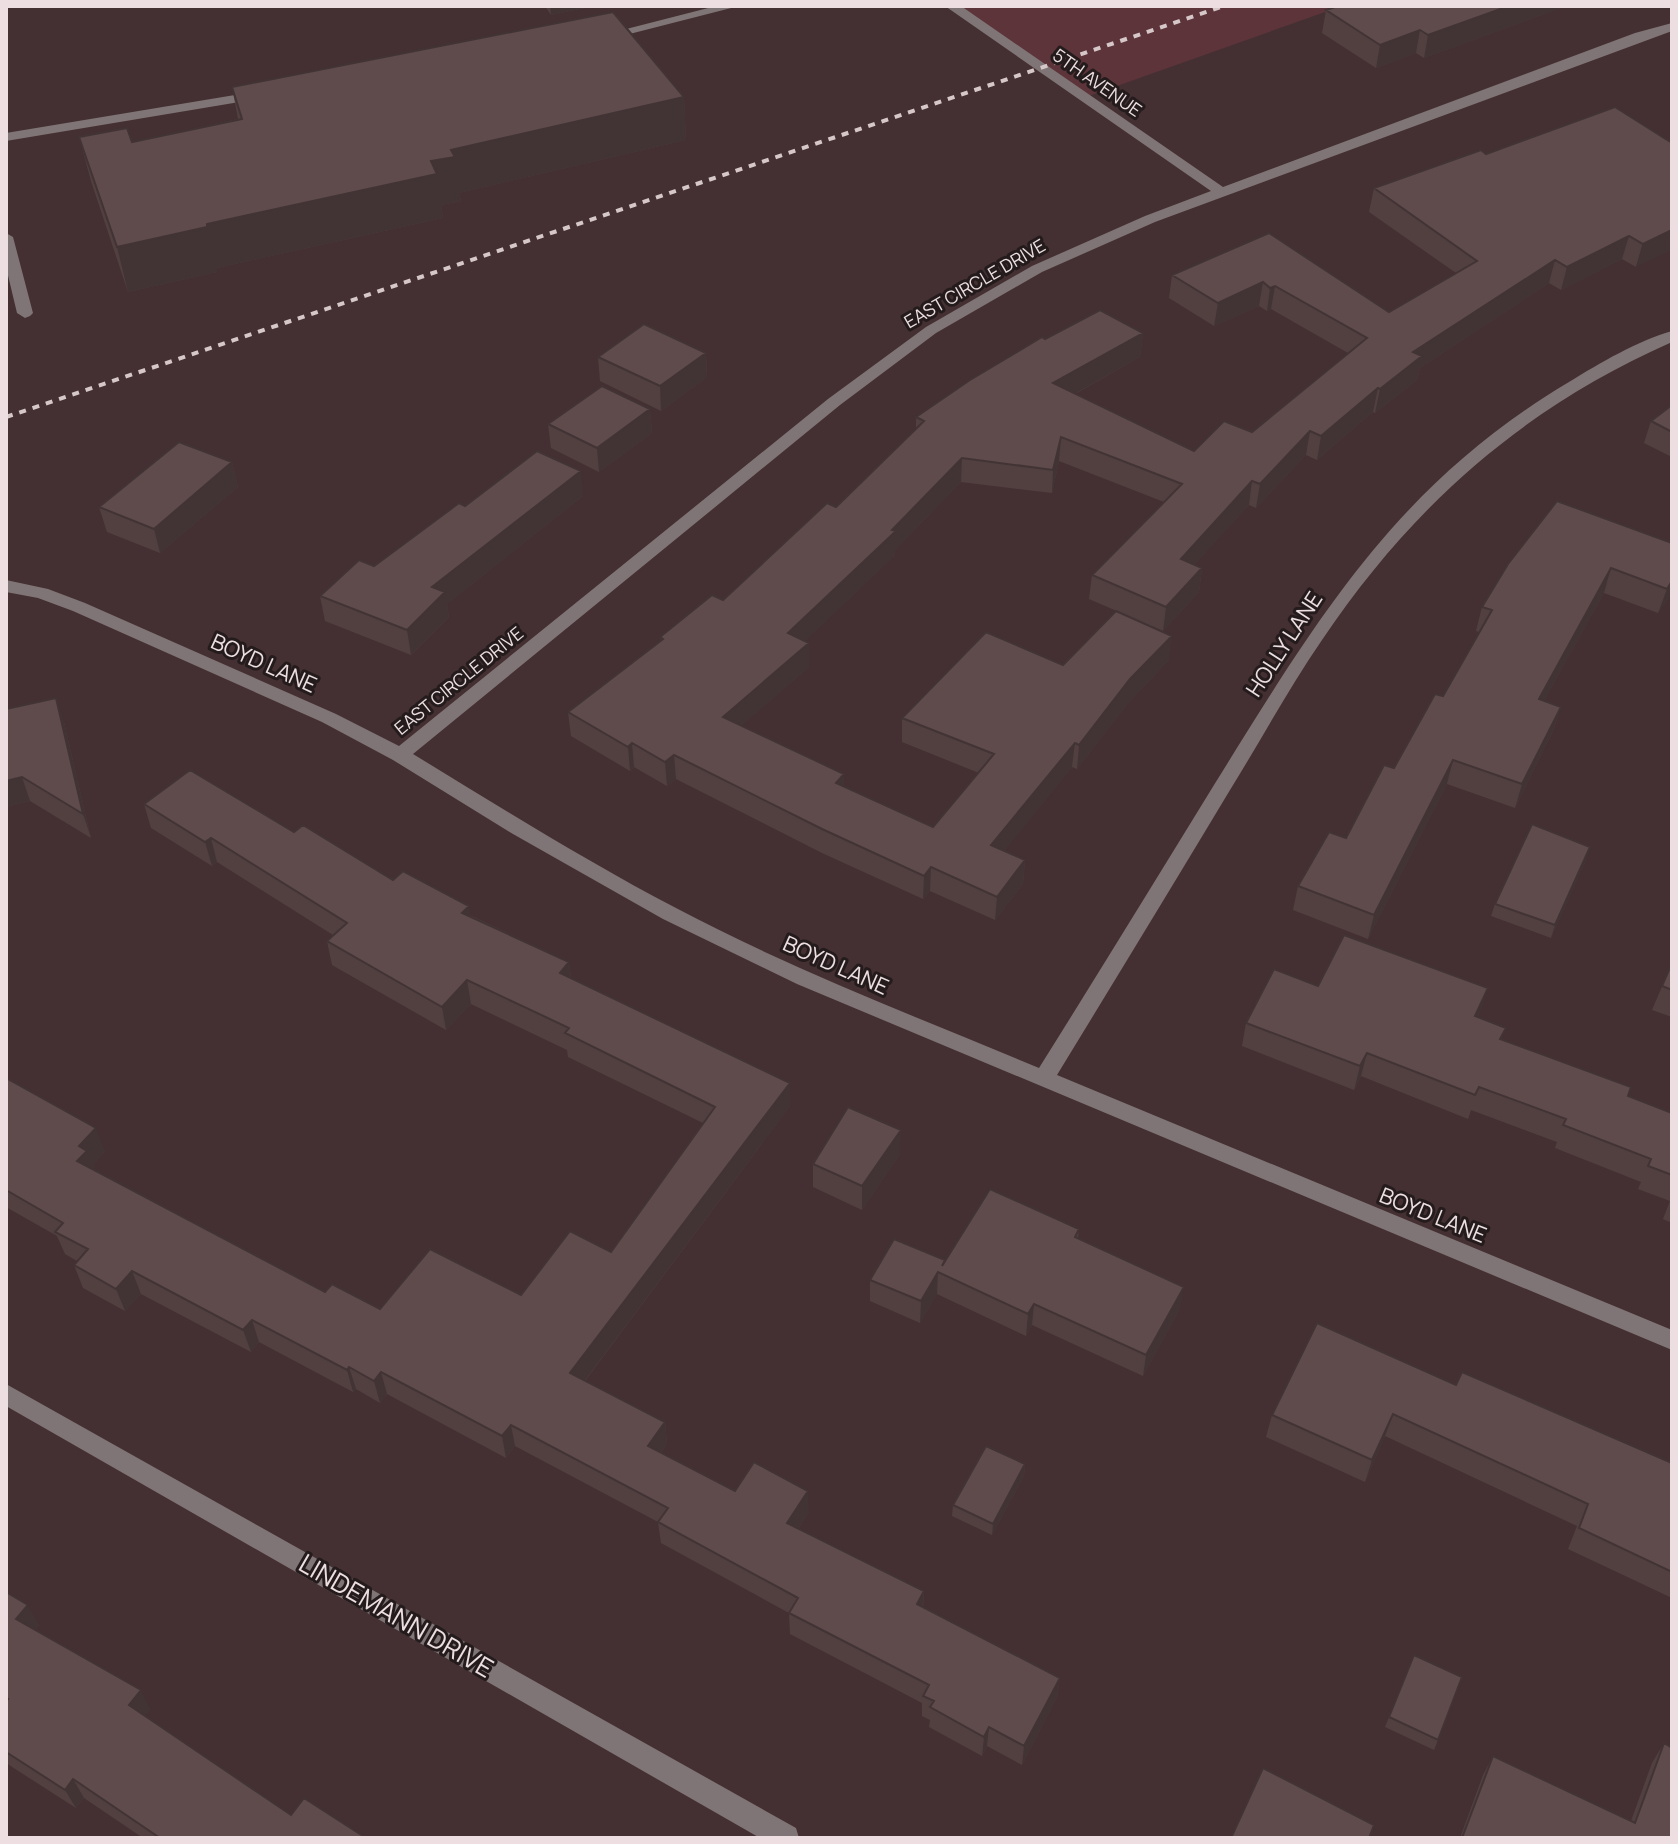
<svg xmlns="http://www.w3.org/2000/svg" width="1678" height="1844" viewBox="0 0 1678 1844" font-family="Manrope,sans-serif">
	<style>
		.green { fill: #5c343a }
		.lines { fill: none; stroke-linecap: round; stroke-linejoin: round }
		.minor { fill: #807576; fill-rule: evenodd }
		.rail { stroke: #d6c7c9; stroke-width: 4; stroke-dasharray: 7 7; stroke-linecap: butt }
		.wall { fill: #524041 }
		.shaded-wall { fill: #423435 }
		.building { fill: #5f4a4c; stroke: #423435; stroke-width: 2 }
		.labels { text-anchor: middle; stroke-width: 6; stroke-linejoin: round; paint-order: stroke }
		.far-street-label { font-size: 18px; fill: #eddfe1; stroke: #241b1c }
		.street-label { font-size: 22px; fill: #eddfe1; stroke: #241b1c }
		.near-street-label { font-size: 26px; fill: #eddfe1; stroke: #241b1c }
	</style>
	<rect width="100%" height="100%" fill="#443032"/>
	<path class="green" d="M952 6H1342L1086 97Z"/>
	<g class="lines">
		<path class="minor" d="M716 6H739L606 40 599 36Z
			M945 6H961L1223 187 1635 33 1672 23V31L1155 222 1042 272 936 333 840 405 413 754C500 807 586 861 676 908 793 970 917 1017 1039 1068 1098 974 1156 879 1214 785 1318 618 1395 486 1569 382 1600 363 1637 341 1672 331V342C1523 408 1413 505 1322 640 1289 688 1261 740 1230 790 1173 885 1115 980 1057 1075L1672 1330V1350L797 984 663 919 513 834 393 760 322 722 73 611 38 598 6 592V580L48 589 85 603 336 714 399 746 828 399 926 327 1032 266 1145 216 1211 191Z
			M259 91 266 95 264 98 6 141V133Z
			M6 233 13 237 33 313 30 316 25 318 17 313 6 267Z
			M6 1384 796 1828 799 1838H760L6 1406Z"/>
		<path class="rail" d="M6 417 1224 6"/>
	</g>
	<path class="wall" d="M545 6H594L551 15Z
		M1338 6H1566L1424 58 1416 53 1376 68 1322 33 1326 10Z
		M232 87 684 97 686 140 459 193 461 201 441 205 443 218 217 268V272L128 292 91 181 79 137 132 142 238 119Z
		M1672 143 1636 267 1622 259 1561 290 1549 283 1420 368 1417 380 1375 413 1373 412 1317 460 1306 455 1256 508 1249 505 1194 565 1202 568 1199 592 1163 631 1089 599 1092 575 1164 502 1059 461 1052 493 961 482 895 550V555L805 641 809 667 741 726 844 787 933 827 979 773 902 742V718L1063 665 1169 660 1128 703 1077 769 1072 767 1004 851 1025 860 1023 884 995 920 930 891 923 899 822 853 676 779 667 786 634 767 630 771 571 736 568 712 661 640 660 637 723 600 836 507 916 429V417L1045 339 1143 333 1140 357 1075 394 1194 451 1252 432 1348 353 1271 309 1267 311 1259 306 1214 326 1169 298 1172 275 1269 233 1389 312 1456 273 1369 212 1374 188 1486 154Z
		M706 353 707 377 661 411 600 381 598 357Z
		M1672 405V457L1644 443 1651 421Z
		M650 409 652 433 599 472 551 448 548 424Z
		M232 462 238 487 160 553 107 532 99 507Z
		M583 496 447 604 449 617 411 655 325 621 320 596 374 566 465 506Z
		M1557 501 1672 593 1658 613 1604 593 1544 701 1561 707 1553 731 1515 808 1447 784 1368 939 1293 910 1298 886 1346 838 1443 696 1479 632 1476 631 1482 607Z
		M6 709 64 722 91 838 30 801 6 807Z
		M144 804 294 832 569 962 571 978 790 1106 585 1381 665 1422 667 1444 661 1453 735 1491 809 1512 798 1529 924 1591 923 1607 1060 1678 1057 1697 1022 1765 987 1746 982 1756 929 1727 930 1720 922 1716V1703L790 1634 789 1613 661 1543 658 1522 515 1446 506 1458 387 1394 380 1403 356 1389 353 1392 259 1342 251 1352 141 1294 125 1311 83 1288 74 1265 77 1261 65 1254 57 1236 6 1207V1078L105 1151 93 1165 95 1171 325 1292 380 1309 521 1295 611 1252 703 1123 568 1057 567 1050 471 1004 446 1030 332 965 327 941 333 935 217 862 212 866 151 828Z
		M1586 860 1551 938 1491 916 1495 904Z
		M1672 963V1017L1652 1010Z
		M1318 986 1488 988 1478 1017 1502 1039 1628 1096 1672 1113V1223L1663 1219 1670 1201 1638 1189 1641 1182 1555 1148 1557 1142 1471 1110 1468 1119 1361 1076 1354 1090 1242 1046 1246 1023Z
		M900 1154 862 1210 813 1187V1164Z
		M1079 1229 1078 1238 1180 1309 1143 1376 1032 1325 1026 1336 937 1294 920 1323 870 1301V1280Z
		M1456 1385 1672 1463V1598L1568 1549 1577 1526 1385 1436 1365 1482 1266 1437 1272 1415Z
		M1025 1464 1024 1476 992 1535 952 1516 953 1505Z
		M6 1592 39 1625 35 1630 150 1709 145 1716 291 1815 366 1838H143L84 1798 76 1808 6 1763Z
		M1414 1655 1438 1740 1434 1750 1385 1727Z
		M1664 1743 1672 1838H1460L1483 1775 1493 1756 1631 1821 1652 1763Z"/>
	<path class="shaded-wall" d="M550 6H594L551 15Z
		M1509 6H1566L1424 58 1428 35Z
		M1420 30 1416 53 1376 68 1380 45Z
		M684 97 686 140 459 193 461 201 441 205 443 218 217 268V272L128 292 117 247 207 224 431 161 451 150Z
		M1672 230V250L1636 267 1643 244Z
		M1629 236 1622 259 1561 290 1567 267Z
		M1555 260 1549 283 1420 368 1417 380 1375 413 1380 389 1413 352Z
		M1263 282 1259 306 1214 326 1218 303Z
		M1275 286 1271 309 1267 311 1270 288Z
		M1143 333 1140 357 1051 407 1053 383Z
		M706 353 707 377 661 411 660 386Z
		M1378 388 1373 412 1317 460 1321 436Z
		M650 409 652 433 599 472 597 448Z
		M1310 431 1306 455 1256 508 1260 484Z
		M1061 437 1059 461 1052 493 1053 470Z
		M962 458 961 482 895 550V555L789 657 788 633Z
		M232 462 238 487 160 553 154 529Z
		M581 471 583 496 447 604 449 617 411 655 407 630 432 587Z
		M1252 481 1249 505 1178 583 1181 559Z
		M1202 568 1199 592 1163 631 1166 607Z
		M1611 568 1604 593 1532 723 1539 699Z
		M1672 581V593L1658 613 1667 589Z
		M1172 636 1169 660 1128 703 1077 769 1079 745 1130 679Z
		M809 643V667L724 741 723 717Z
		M56 698 64 722 91 838 83 814Z
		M1561 707 1553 731 1515 808 1522 784Z
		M632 743 634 767 630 771 628 747Z
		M1075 743 1072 767 990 869 991 845Z
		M674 755 676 779 667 786 665 762Z
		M1453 760 1447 784 1368 939 1374 915Z
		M844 774V798L836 783Z
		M22 777 30 801 6 807V781Z
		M211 838 217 862 212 866 205 842Z
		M1590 847 1586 860 1551 938 1555 925Z
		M1025 860 1023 884 995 920 997 897Z
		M931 867 930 891 923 899 924 876Z
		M469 906 473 930 462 913Z
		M569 962 572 986 560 973Z
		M467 980 471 1004 446 1030 442 1007Z
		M1488 988 1480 1012 1468 1040 1475 1016Z
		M1367 1053 1361 1076 1354 1090 1360 1066Z
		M790 1083V1106L574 1395 570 1373Z
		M96 1128 105 1151 93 1165 96 1174 77 1161 79 1146Z
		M901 1130 900 1154 862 1210V1186Z
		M132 1271 141 1294 125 1311 116 1289Z
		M938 1272 937 1294 920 1323 921 1301Z
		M1184 1287 1180 1309 1143 1376 1146 1355Z
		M1034 1304 1032 1325 1026 1336 1028 1314Z
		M252 1320 259 1342 251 1352 243 1330Z
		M349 1367 356 1389 353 1392 347 1370Z
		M381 1372 387 1394 380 1403 374 1381Z
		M1393 1414 1385 1436 1365 1482 1372 1460Z
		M665 1422 667 1444 651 1468 648 1446Z
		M511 1425 515 1446 506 1458 502 1436Z
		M1025 1464 1024 1476 992 1535 993 1524Z
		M808 1491 809 1512 788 1544 787 1523Z
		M924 1591 922 1612 917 1604Z
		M28 1605 39 1625 28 1639 16 1619Z
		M1060 1678 1057 1697 1022 1765 1024 1746Z
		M141 1690 150 1709 139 1725 129 1705Z
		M989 1727 987 1746 982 1756 984 1737Z
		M73 1779 84 1798 76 1808 65 1790Z"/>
	<path class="building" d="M1338 6H1509L1428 35 1420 30 1380 45 1326 10Z
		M613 12 684 97 451 150 455 157 431 161 437 174 207 224V227L117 247 79 137 127 128 132 142 242 119 232 87Z
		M1615 107 1672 143V230L1643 244 1629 236 1567 267 1555 260 1413 352 1422 356 1380 389 1378 388 1321 436 1310 431 1260 484 1252 481 1181 559 1202 568 1166 607 1092 575 1182 484 1061 437 1053 470 962 458 892 530 896 531 788 633 809 643 723 717 844 774 836 783 933 827 994 754 902 718 986 632 1063 665 1116 611 1172 636 1130 679 1079 745 1075 743 991 845 1025 860 997 897 931 867 924 876 822 829 674 755 665 762 632 743 628 747 568 712 663 639 660 637 712 595 723 600 827 503 836 507 924 421 916 417 970 380 1042 337 1045 339 1100 310 1143 333 1053 383 1194 451 1224 421 1252 432 1367 338 1275 286 1270 288 1263 282 1218 303 1172 275 1269 233 1389 312 1477 261 1374 188 1481 150 1486 154Z
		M644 324 706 353 660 386 598 357Z
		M602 386 650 409 597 448 548 424Z
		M1672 405V432L1651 421Z
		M179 442 232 462 154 529 99 507Z
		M537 451 581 471 432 587 445 592 407 630 320 596 359 560 374 566 459 503 465 506Z
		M1557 501 1672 543V581L1667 589 1611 568 1539 699 1561 707 1522 784 1453 760 1374 915 1298 886 1329 832 1346 838 1384 765 1394 768 1435 694 1443 696 1492 610 1482 607 1508 564Z
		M56 698 83 814 22 777 6 781V709Z
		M190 770 294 832 303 825 393 880 403 871 469 906 462 913 569 962 560 973 790 1083 570 1373 665 1422 648 1446 735 1491 754 1462 808 1491 787 1523 924 1591 917 1604 1060 1678 1024 1746 989 1727 984 1737 930 1707 934 1701 923 1696 929 1685 789 1613 798 1598 658 1522 668 1508 511 1425 502 1436 381 1372 374 1381 349 1367 347 1370 252 1320 243 1330 132 1271 116 1289 74 1265 88 1249 55 1232 63 1223 6 1190V1078L96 1128 79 1146 87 1151 77 1161 325 1292 332 1284 380 1309 430 1249 521 1295 570 1231 611 1252 715 1107 565 1033 569 1028 467 980 442 1007 327 941 347 923 211 838 205 842 144 804Z
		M1532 824 1590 847 1555 925 1495 904Z
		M1344 935 1488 988 1475 1016 1506 1028 1500 1039 1631 1087 1628 1096 1672 1113V1175L1648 1166 1651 1159 1563 1125 1566 1119 1479 1087 1475 1095 1367 1053 1360 1066 1246 1023 1274 969 1318 986Z
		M1672 963V990L1662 986Z
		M848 1107 901 1130 862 1186 813 1164Z
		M990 1189 1079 1229 1075 1237 1184 1287 1146 1355 1034 1304 1028 1314 938 1272 921 1301 870 1280 894 1239 945 1260 942 1266Z
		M1317 1323 1456 1385 1462 1372 1672 1463V1572L1579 1528 1588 1504 1393 1414 1372 1460 1272 1415Z
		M986 1446 1025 1464 993 1524 953 1505Z
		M6 1592 28 1605 16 1619 141 1690 129 1705 291 1815 304 1798 366 1838H160L73 1779 65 1790 6 1752V1702L8 1699 6 1698Z
		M1414 1655 1462 1677 1438 1740 1389 1717Z
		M1664 1743 1672 1748V1838H1462L1493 1756 1635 1823Z
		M1263 1768 1374 1825 1369 1838H1231Z"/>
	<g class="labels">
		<g class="far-street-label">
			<text transform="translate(1097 83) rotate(35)" y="6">5TH AVENUE</text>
			<text transform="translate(975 284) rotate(-30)" y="6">EAST CIRCLE DRIVE</text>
			<text transform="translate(459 681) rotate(-39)" y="6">EAST CIRCLE DRIVE</text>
		</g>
		<g class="street-label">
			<text transform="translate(1284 644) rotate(-57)" y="8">HOLLY LANE</text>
			<text transform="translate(264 663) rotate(24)" y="8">BOYD LANE</text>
			<text transform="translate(836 965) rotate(24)" y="8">BOYD LANE</text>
			<text transform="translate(1433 1215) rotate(22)" y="8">BOYD LANE</text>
		</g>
		<g class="near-street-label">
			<text transform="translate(396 1616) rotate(30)" y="9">LINDEMANN DRIVE</text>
		</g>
	</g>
	<rect width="1678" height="1844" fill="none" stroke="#eddfe1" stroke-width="16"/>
</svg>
